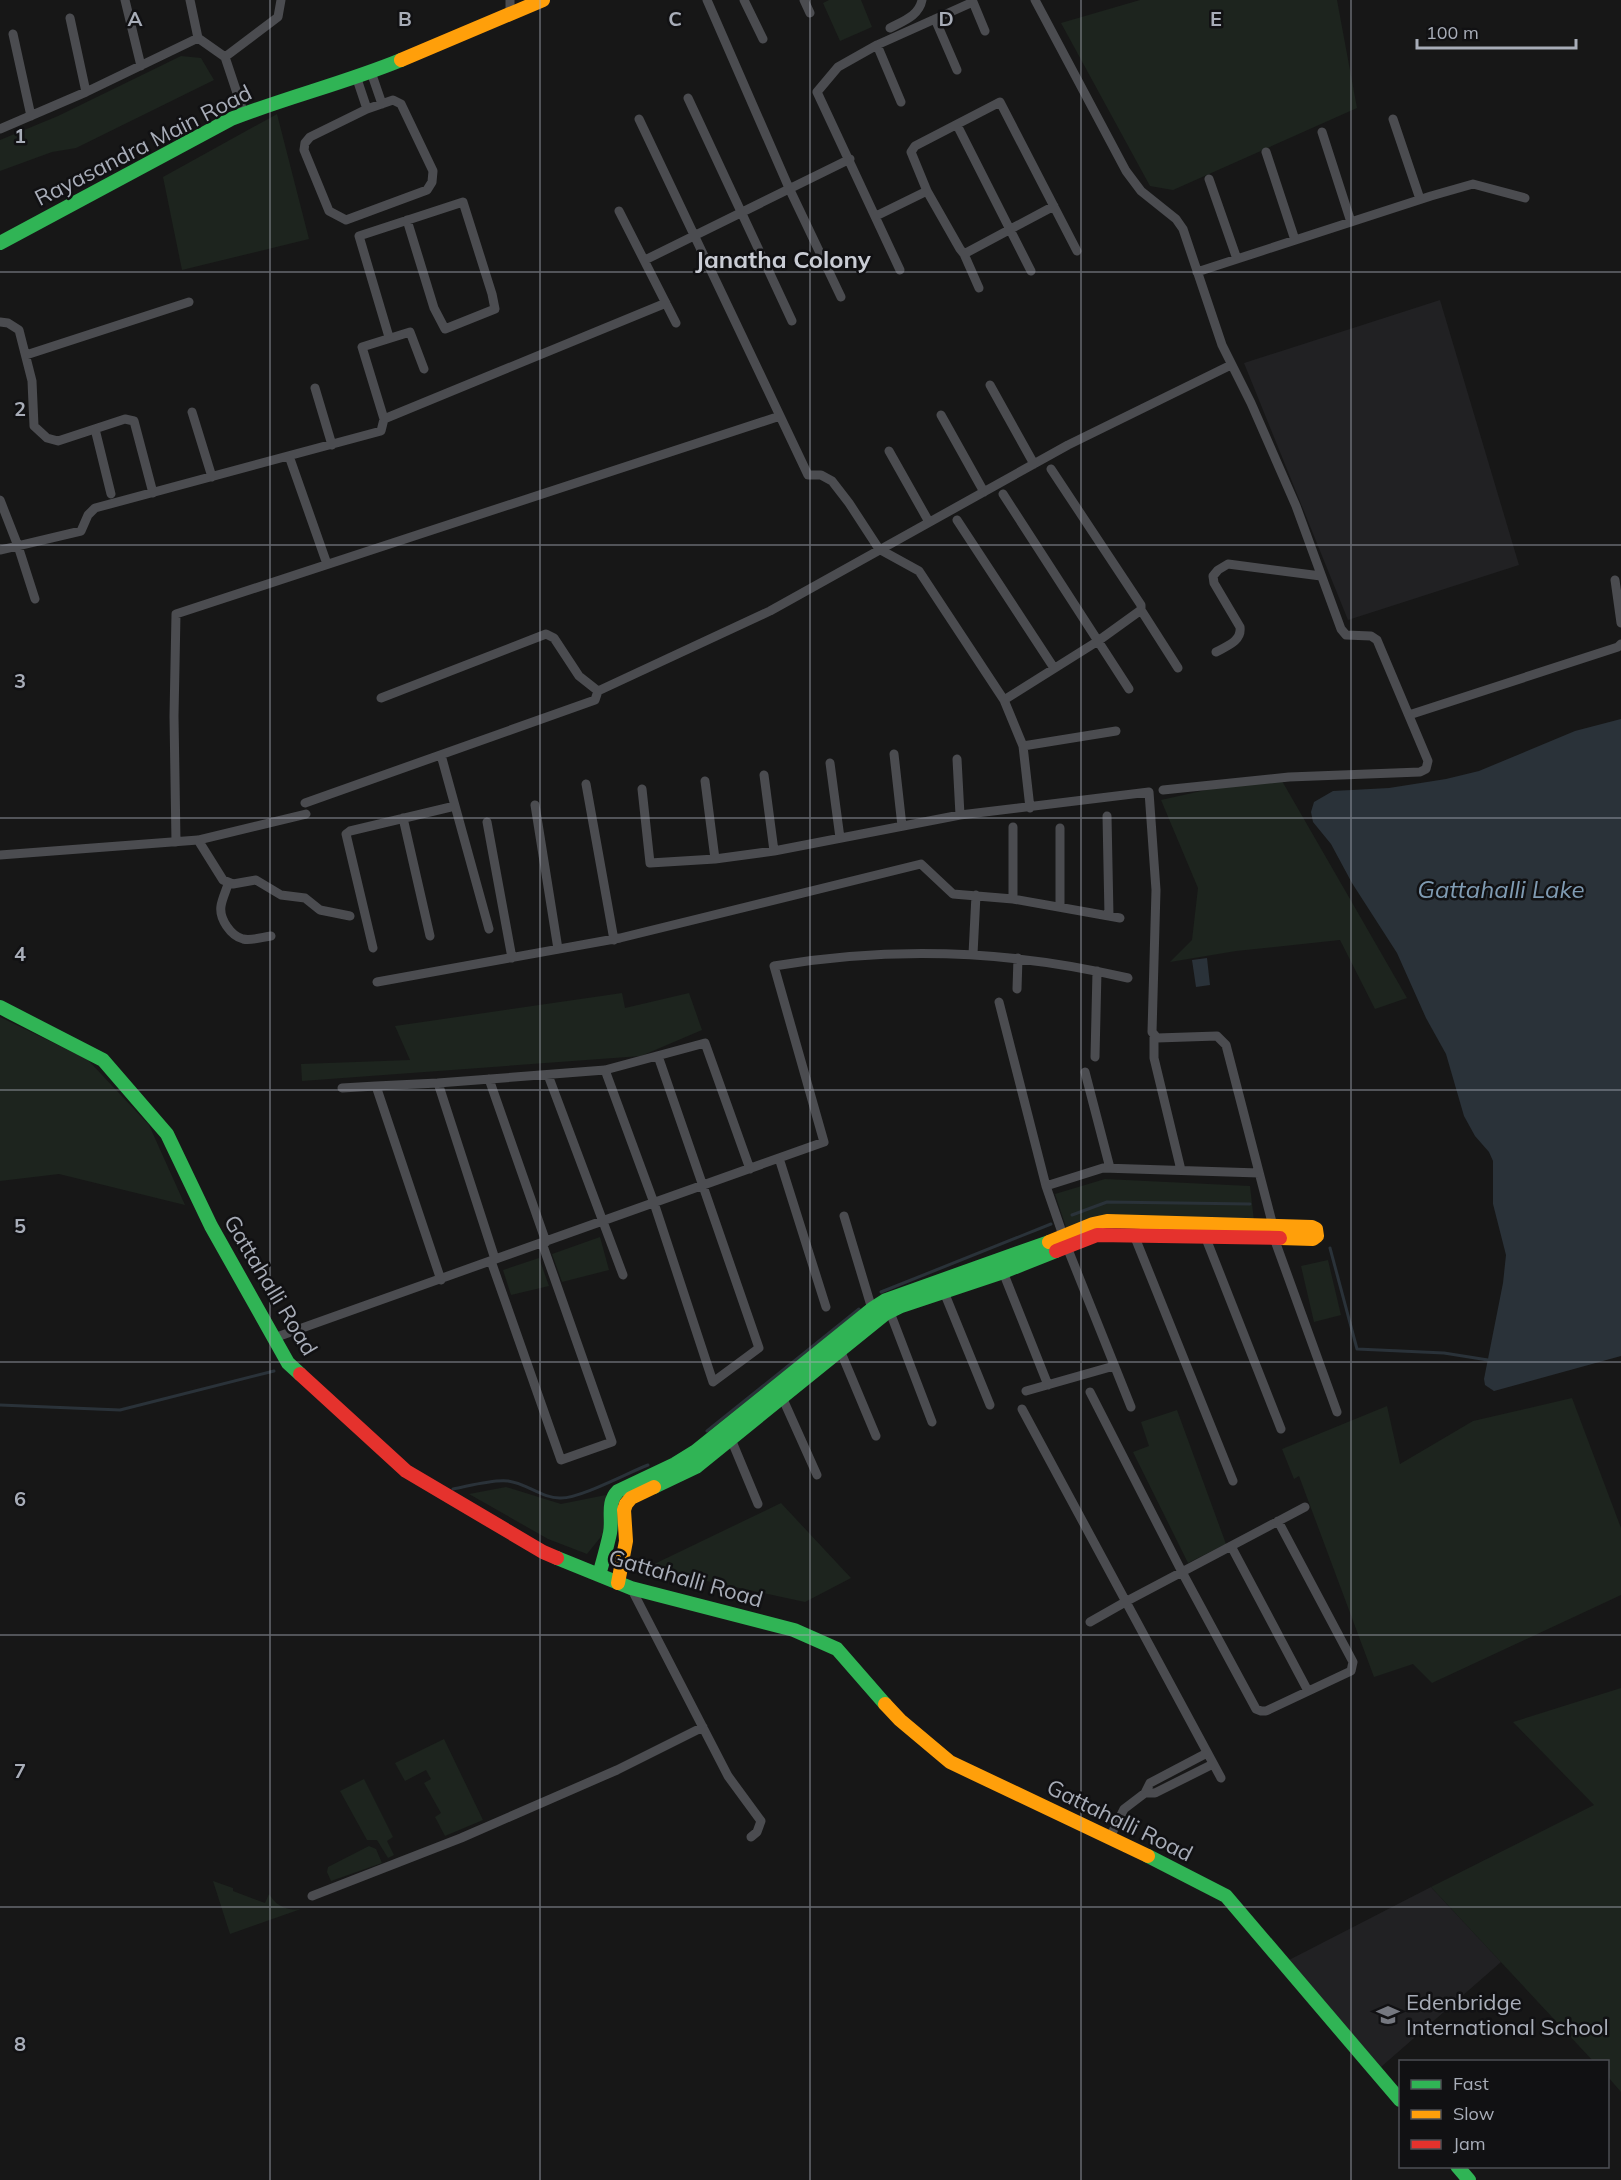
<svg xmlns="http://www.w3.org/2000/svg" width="1621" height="2180" viewBox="0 0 1621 2180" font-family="Mulish,sans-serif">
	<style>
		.built { fill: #212123 }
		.green { fill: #1d241e }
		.water { fill: #2a3239 }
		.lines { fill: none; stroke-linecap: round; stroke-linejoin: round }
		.stream { stroke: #2a3239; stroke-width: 3 }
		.street { stroke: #4b4c50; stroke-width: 9 }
		.fast { stroke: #30b455; stroke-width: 14 }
		.slow { stroke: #ff9f0a; stroke-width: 14 }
		.jam { stroke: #e5322d; stroke-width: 14 }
		.grid { fill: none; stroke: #a8adb8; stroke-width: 1.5; stroke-opacity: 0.55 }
		.labels { text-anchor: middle; stroke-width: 5; stroke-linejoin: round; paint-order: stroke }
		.street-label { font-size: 22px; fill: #a8adb8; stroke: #111113 }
		.poi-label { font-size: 22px; fill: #a8adb8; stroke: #111113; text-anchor: start }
		.neighbourhood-label { font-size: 24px; font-weight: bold; fill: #c9ccd4; stroke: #111113 }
		.water-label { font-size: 24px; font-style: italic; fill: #7f9bb3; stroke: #111113 }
		.grid-label { font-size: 20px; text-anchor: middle; font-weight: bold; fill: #a8adb8; stroke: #111113; stroke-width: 5; stroke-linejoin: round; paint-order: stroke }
	</style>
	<rect width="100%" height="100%" fill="#171717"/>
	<path class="built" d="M1440 300 1519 565 1348 620 1244 363Z
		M1431 1887 1501 1962 1381 2067 1289 1960Z"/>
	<path class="green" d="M829 0H861L872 27 840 41 823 3Z
		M1140 0H1337L1357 108 1173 190 1150 186 1061 23Z
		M181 56 201 58 214 80 76 148 52 152 0 171V140L58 116Z
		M277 114 309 239 182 270 163 177Z
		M1278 774 1407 998 1375 1009 1340 940 1236 951 1170 962 1192 940 1198 888 1161 800Z
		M622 993 625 1008 689 993 702 1030 641 1056 302 1081 301 1064 410 1060 395 1026Z
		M0 1017 87 1059 149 1125 185 1205 59 1174 0 1181Z
		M1105 1179 1250 1186 1254 1221 1067 1230 1055 1194Z
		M600 1237 609 1270 562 1282 552 1254Z
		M539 1258 549 1286 511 1295 503 1270Z
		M1328 1260 1341 1315 1314 1322 1301 1266Z
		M1572 1398 1621 1528V1595L1432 1683 1413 1664 1374 1677 1299 1476 1294 1479 1282 1449 1387 1406 1400 1464 1473 1421Z
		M1177 1410 1226 1544 1188 1563 1133 1452 1149 1446 1141 1422Z
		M506 1487 561 1504 606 1495 605 1510 608 1528 587 1554 548 1539 469 1494Z
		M781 1503 851 1578 805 1602 646 1568Z
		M1621 1688V2092L1608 2077V2062L1593 2061 1431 1887 1594 1805 1513 1722Z
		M444 1739 483 1820 445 1836 435 1817 441 1813 424 1783 431 1779 426 1770 405 1781 395 1763Z
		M364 1779 393 1837 387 1841 394 1855 388 1858 377 1840H367L340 1791Z
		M369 1846 376 1849 382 1863 331 1881 327 1872 328 1867Z
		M213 1881 233 1888V1891L265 1903 269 1894C276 1906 287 1911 301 1909L230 1934Z"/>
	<path class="water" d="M1621 719V1356L1494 1391 1485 1385 1484 1379 1503 1283 1506 1255 1493 1204V1161L1489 1152 1475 1136 1464 1116 1446 1054 1426 1018 1397 953 1352 883 1331 844 1313 822 1311 812 1314 802 1333 791 1389 788 1446 779 1479 771 1575 731Z
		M1207 958 1210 985 1196 987 1192 960Z"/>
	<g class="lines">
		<path class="stream" d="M1072 1215 1107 1202 1250 1204
			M1330 1248 1357 1349 1444 1353 1488 1360
			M881 1292 1051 1224
			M0 1405 120 1410 274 1371
			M707 1431 859 1309
			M453 1489C469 1486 493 1479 508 1481 526 1483 543 1499 561 1498 581 1498 627 1473 648 1465"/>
		<path class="street" d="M125 0 141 66
			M707 0 789 188 841 297
			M744 0 763 39
			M804 0 810 13
			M1035 0 1126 171 1141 191 1176 219 1183 229 1222 345 1251 403 1296 506 1341 629 1346 635 1371 636 1377 640 1428 761 1426 769 1420 772 1289 777 1163 790
			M510 13V0
			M70 18 86 92
			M935 19 957 70
			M890 28C903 21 919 16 922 0
			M13 34 31 116
			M198 38 225 57
			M877 45 901 102
			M371 72 382 104
			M356 76 367 109 310 137 305 143 304 150 329 211 346 220 427 190 432 182 433 171 401 104 393 100 367 109
			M688 98 792 321
			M244 114 225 57 278 17 281 0
			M639 119 808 475H821L832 481 849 503 879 549 919 571 1004 700 1023 746
			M1393 119 1420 199
			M957 125 1031 271
			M0 129 86 92 198 38 190 0
			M1322 132 1351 222
			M1266 152 1295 240
			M1209 179 1237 259
			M927 191 960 249 964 254 1054 206
			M619 211 676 323
			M876 216 927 191 911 152 915 146 1000 102 1077 251
			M964 254 979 288
			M645 260 850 159
			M900 270 817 92 838 67 877 45 973 2 985 31
			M1197 272 1431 196 1473 184 1525 198
			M0 322 8 323 19 330 32 381 34 426 47 438 58 441 125 419 134 421 153 493
			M389 337 359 236 463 202 492 294 495 309 445 329 434 308 407 220
			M26 355 189 302
			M990 385 1034 464
			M315 388 332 445
			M192 412 212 477
			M941 415 984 492
			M384 419 362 347 410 332 424 369
			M95 429 111 494
			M889 451 929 522
			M289 456 327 564
			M1003 494 1129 689
			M0 500 18 546 35 599
			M957 520 1054 668
			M0 550 81 531 88 515 95 508 381 431 384 419 666 303
			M1615 580 1621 623
			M1141 610 1178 668
			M1216 652C1227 646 1242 641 1240 627L1214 583 1213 576 1218 570 1228 564 1321 576
			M381 698 546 634 554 638 579 676 598 691
			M1004 700 1098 641 1141 610V605L1051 469
			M1409 715 1618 647 1621 644
			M894 754 902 826
			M441 755 489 929
			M957 759 960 815
			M830 763 840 838
			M764 775 774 851
			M705 781 715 859
			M586 784 614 940
			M642 789 650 863 715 859 774 851 960 815 1149 792 1156 890 1152 1032 1157 1038 1217 1036 1226 1045 1273 1226
			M305 803 595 700 598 691 770 611 1068 445 1231 365
			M535 805 558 949
			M1030 808 1023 746 1116 731
			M1107 816 1109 916
			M403 818 430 936
			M487 822 512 958
			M198 840 223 880 233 884 256 880 281 895 305 898 320 910 350 916
			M176 842 174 716 176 614 780 416
			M0 855 198 840 306 814
			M228 884C226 891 222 899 221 906 219 919 231 936 243 939 252 941 263 937 271 936
			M1013 899V827
			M1060 907V828
			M373 948 346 834 350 831 455 806
			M973 954 976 895
			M377 982 620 938 921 864 953 894 1013 899 1120 918
			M1017 989 1018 958
			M999 1002 1046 1186 1067 1247 1131 1407
			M1154 1035V1058L1181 1170
			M1095 1057 1097 971
			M605 1070 654 1203 713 1382 759 1348 658 1056
			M1085 1072 1110 1168
			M548 1075 623 1275
			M489 1079 546 1242
			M438 1083 376 1086 441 1280
			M342 1088 376 1086
			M779 1158 826 1307
			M1046 1186 1103 1168 1259 1173
			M844 1216 872 1309
			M1134 1235 1233 1481
			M1205 1236 1281 1429
			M1274 1238 1337 1412
			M495 1259 438 1083 605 1070 705 1043 750 1169
			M491 1261 561 1460 612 1442 542 1243
			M1003 1272 1048 1385
			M944 1292 990 1405
			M888 1307 932 1422
			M274 1338 824 1142 774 966C893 946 1010 950 1128 978
			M840 1350 876 1436
			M1026 1391 1114 1366
			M1090 1392 1182 1572 1256 1709 1261 1711H1266L1351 1671 1353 1662 1278 1521
			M782 1397 817 1475
			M1022 1409 1221 1778
			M731 1439 758 1504
			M1231 1546 1308 1691
			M631 1588 728 1776 761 1821 757 1832 751 1837
			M1090 1622 1127 1601 1305 1507
			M1145 1793H1155L1213 1764
			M1110 1837 1124 1809 1145 1793 1150 1783 1207 1753
			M312 1896 461 1838 617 1770 703 1727"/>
		<path class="fast" d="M0 243 231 119C287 97 345 83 401 60
			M0 1007 103 1060 167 1134 211 1226 288 1363 300 1374
			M654 1487 696 1467 885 1314 901 1306 1003 1272 1056 1251
			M557 1558 631 1588 794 1630 837 1649 885 1704
			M599 1575C603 1561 607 1547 610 1533 613 1518 606 1503 618 1491L675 1464 696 1451 872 1309 886 1300 1049 1242
			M1148 1856 1226 1896 1400 2100
			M1457 2166 1469 2180"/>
		<path class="slow" d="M401 60 543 0
			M1049 1242 1093 1224 1107 1221 1312 1227 1316 1229 1317 1236 1313 1239 1280 1238
			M618 1583 626 1541 624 1510 626 1504 631 1498 654 1487
			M885 1704 900 1720 950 1762 1148 1856"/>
		<path class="jam" d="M1056 1251 1097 1235 1280 1238
			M300 1374 406 1471 543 1552 557 1558"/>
	</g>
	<path class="grid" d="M270 0V2180M540 0V2180M810 0V2180M1081 0V2180M1351 0V2180M0 272H1621M0 545H1621M0 818H1621M0 1090H1621M0 1362H1621M0 1635H1621M0 1907H1621"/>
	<defs>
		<g id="school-bare" transform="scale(1.8)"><path d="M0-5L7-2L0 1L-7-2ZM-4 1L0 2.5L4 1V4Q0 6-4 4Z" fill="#757880" stroke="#111113" stroke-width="2.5" paint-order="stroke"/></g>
	</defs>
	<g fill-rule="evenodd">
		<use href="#school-bare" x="1388" y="2015"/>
	</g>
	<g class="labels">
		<g class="street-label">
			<text transform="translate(143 145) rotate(-27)" y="8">Rayasandra Main Road</text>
			<text transform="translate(271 1285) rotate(59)" y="8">Gattahalli Road</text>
			<text transform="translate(686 1578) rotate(16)" y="8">Gattahalli Road</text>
			<text transform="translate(1120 1820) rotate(26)" y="8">Gattahalli Road</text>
		</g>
		<g class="poi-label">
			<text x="1406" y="2010">Edenbridge<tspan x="1406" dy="25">International School</tspan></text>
		</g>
		<g class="neighbourhood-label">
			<text x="783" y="268">Janatha Colony</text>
		</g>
		<g class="water-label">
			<text x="1501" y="898">Gattahalli Lake</text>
		</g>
	</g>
	<g class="grid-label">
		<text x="135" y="26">A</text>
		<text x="405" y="26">B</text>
		<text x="675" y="26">C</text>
		<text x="946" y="26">D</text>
		<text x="1216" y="26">E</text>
		<text x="20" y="143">1</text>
		<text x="20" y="416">2</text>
		<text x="20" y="688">3</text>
		<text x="20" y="961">4</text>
		<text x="20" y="1233">5</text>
		<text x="20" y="1506">6</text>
		<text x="20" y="1778">7</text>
		<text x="20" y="2051">8</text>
	</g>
	<rect x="1399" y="2060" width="210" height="108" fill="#111113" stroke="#4d4f55" stroke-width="1.5"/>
	<rect x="1411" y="2080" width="30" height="9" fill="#30b455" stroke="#4d4f55" stroke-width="1.5"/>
	<text x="1453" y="2090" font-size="18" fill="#a8adb8">Fast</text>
	<rect x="1411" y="2110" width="30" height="9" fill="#ff9f0a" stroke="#4d4f55" stroke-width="1.5"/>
	<text x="1453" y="2120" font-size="18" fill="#a8adb8">Slow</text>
	<rect x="1411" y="2140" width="30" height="9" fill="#e5322d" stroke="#4d4f55" stroke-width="1.5"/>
	<text x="1453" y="2150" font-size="18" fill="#a8adb8">Jam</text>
	<path d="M1417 39v9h159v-9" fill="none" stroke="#a8adb8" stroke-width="3"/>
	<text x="1426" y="39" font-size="18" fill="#a8adb8" stroke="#111113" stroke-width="4.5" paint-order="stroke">100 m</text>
</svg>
